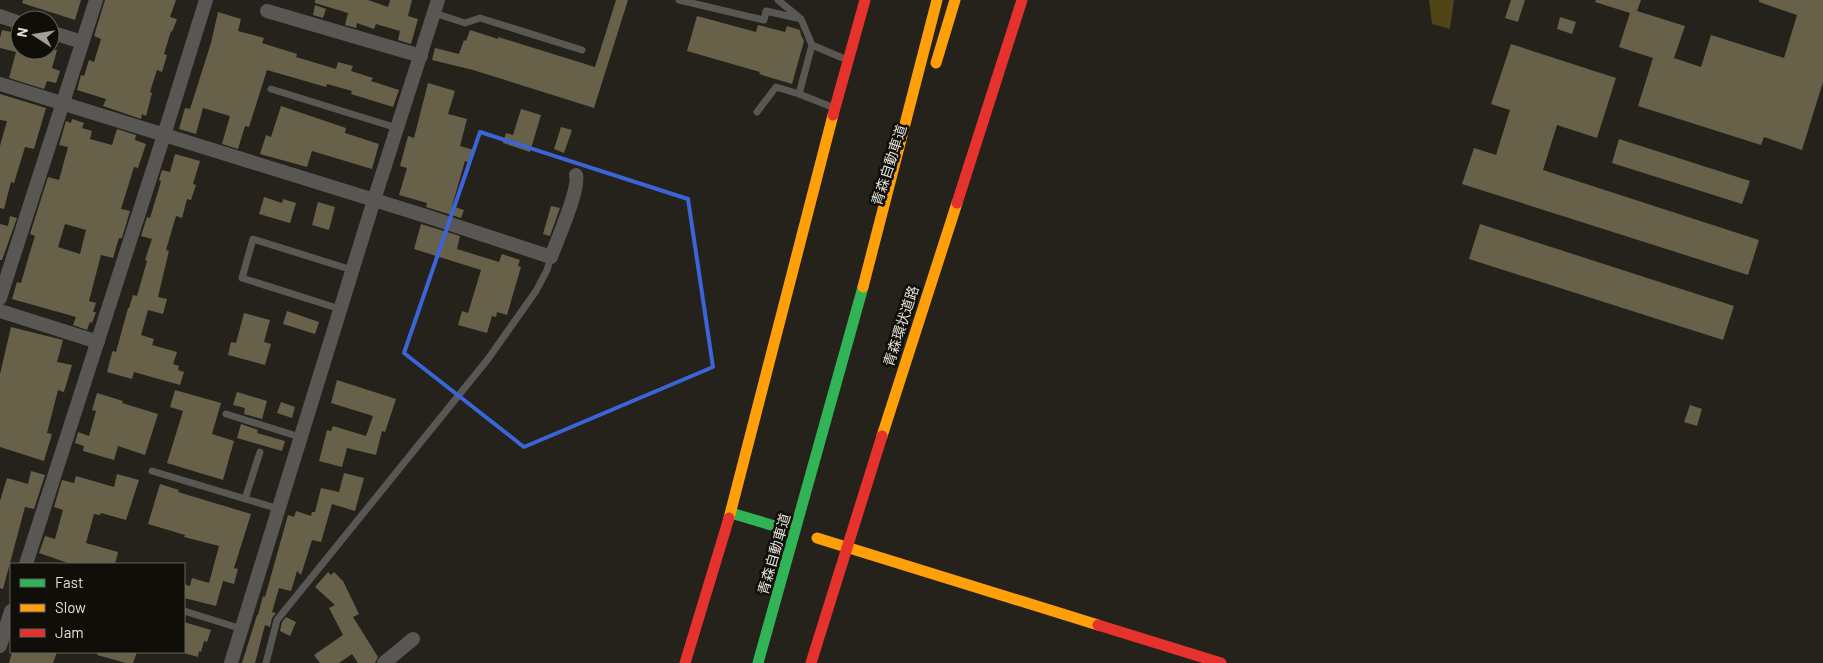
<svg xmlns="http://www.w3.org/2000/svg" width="1823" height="663" viewBox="0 0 1823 663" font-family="Barlow,'Noto Sans JP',sans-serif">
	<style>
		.green { fill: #4f4516 }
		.building { fill: #67614a; fill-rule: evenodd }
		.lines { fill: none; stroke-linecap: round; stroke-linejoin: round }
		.lane { stroke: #585754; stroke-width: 7 }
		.street { stroke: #585754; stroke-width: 14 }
		.fast { stroke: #30b455; stroke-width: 11 }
		.slow { stroke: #ff9f0a; stroke-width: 11 }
		.jam { stroke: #e5322d; stroke-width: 11 }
		.marked { fill: none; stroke: #3b64d8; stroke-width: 4; stroke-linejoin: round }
		.labels { text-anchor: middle; stroke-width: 5; stroke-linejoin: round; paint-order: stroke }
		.street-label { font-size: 14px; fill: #e2e0d7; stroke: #0f0e08 }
	</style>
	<rect width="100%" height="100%" fill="#24221b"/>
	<path class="green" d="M1429 0H1454L1450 29 1432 24Z"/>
	<path class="building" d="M23 0H81L75 20 22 3Z
		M105 0H176L170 17 177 19 172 32 171 31 164 54 167 55 162 72 157 70 150 92 152 93 146 116 142 114 141 119 103 106 106 99 77 90 81 75 84 76 89 60 94 62 101 39 94 36Z
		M315 0H368L388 7 390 0H412L408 16 418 19 411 44 398 40 400 31 376 24 374 29 357 23 356 28 345 25 348 13 315 3Z
		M616 0H628L594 108 473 70 432 60 435 48 459 54 464 40 466 41 470 30 498 39V37L595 67Z
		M1511 0H1525L1518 22 1505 18Z
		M1596 0H1641L1637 11 1685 26 1674 58 1701 67 1711 35 1784 58 1797 15 1759 2V0H1823V82L1802 150 1764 137 1761 145 1638 106 1653 58 1619 47 1630 13 1595 2Z
		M315 5 326 9 323 18 313 15Z
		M218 12 241 19 238 31 264 38 262 43 297 54 296 57 336 69 338 62 353 66 351 71 373 78 371 81 399 90 393 107 351 94 352 91 327 84 326 87 267 70 249 127 245 126 238 149 222 144 230 116 203 108 196 134 179 129 185 108 190 109 211 43Z
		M697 16 756 32 758 25 785 32 787 26 800 30 801 35 804 41 792 84 759 74 760 72 687 51Z
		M1560 17 1576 22 1572 34 1557 29Z
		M11 29 20 32V50H57L52 68 60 71 56 83 47 81 44 89 9 78 16 52 0 48V38L2 30 11 32Z
		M1511 44 1616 78 1597 138 1557 125 1543 170 1759 240 1748 275 1462 184 1474 148 1496 155 1510 110 1491 104Z
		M428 83 455 91 448 114 467 119 460 146 474 150 470 163 465 161 452 206 464 210 461 218 426 207 427 203 399 195 407 168 400 166 408 136 414 138Z
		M0 94 46 108 34 149 25 147 14 183 11 182 4 209 0 208V146L7 121 0 120Z
		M281 106 346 128 345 133 379 144 372 169 312 151 307 167 260 154 266 135 271 137Z
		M521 109 541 115 530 152 503 143 506 133 513 135Z
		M72 119 84 123 82 128 92 131 90 139 112 145 117 129 136 135 135 140 146 144 138 168 134 167 121 209 130 211 122 238H119L113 258 101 255 89 301 96 303 93 312H96L92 323 90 322 87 330 73 325 76 317 12 299 17 282 21 283 30 252 35 236 30 234 48 177 59 180 68 147 59 145 66 121 71 123ZM65 224 86 230 80 254 58 247Z
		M561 127 572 130 564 153 554 149Z
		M1619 139 1750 181 1742 204 1612 163Z
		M175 154 200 161 193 184 196 185 191 200 187 199 182 218 176 216 166 250 169 251 158 297 167 299 163 314 148 310 141 335 154 339 152 345 177 352 173 364 179 366 178 370 184 372 180 385 134 372 132 379 107 372 112 353 113 351 116 352 128 308H129L133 295 137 296 147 261 145 260 152 239 141 236 147 217 150 218 161 181 159 180 162 170 170 172Z
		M264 197 282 203 283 199 296 203 290 223 259 214Z
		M318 202 335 207 329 230 312 225Z
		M551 206 560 208 550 236 543 234Z
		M10 216 17 218 2 260H0V224L8 226Z
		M421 224 460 236 457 249 499 262 502 254 520 260 518 266 521 267 507 315 497 312 496 317 492 316 487 333 458 325 462 311 468 313 481 270 414 249Z
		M1480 224 1734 306 1723 340 1469 259Z
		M287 311 319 322 315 334 283 324Z
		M244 313 270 320 264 342 271 344 265 365 228 355 231 342 236 343Z
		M11 327 63 340 57 362 72 365 64 392 58 390 47 433 52 434 44 461 0 447V374Z
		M337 380 396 399 385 432 382 431 376 455 347 448 342 467 319 461 327 430 331 431 333 426 366 436 373 416 331 403Z
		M175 390 221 403 212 434 234 441 223 480 167 463 183 411 170 407Z
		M237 392 267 401 262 419 244 414 245 408 233 405Z
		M97 393 123 401 122 403 158 414 145 455 118 446 114 460 83 451 84 446 75 443 78 432 89 436 96 411 92 410Z
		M281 402 295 407 292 418 277 413Z
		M1690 405 1702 409 1697 426 1684 422Z
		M241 424 258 430 257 433 285 441 282 451 237 438Z
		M31 471 45 475 34 509 25 507 3 589 0 588V501L7 478 28 484Z
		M344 473 364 478 355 511 332 504 321 542 312 540 301 575 297 571 291 591 279 588 272 612 276 613 272 618 270 627 265 625 255 663H242L257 615H258L263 596 265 597 288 515 294 517 296 511 311 516 312 512H315L321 488 339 492Z
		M117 474 139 480 126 520 101 513 100 515 94 514 86 543 118 552 115 564H71L39 553 45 536 55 539 63 510 54 507 62 480 74 483 76 476 114 487Z
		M160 484 179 490 178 492 251 514 234 568 238 569 234 584 223 581 216 606 184 598V584L190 586 192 578 209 583 219 546 184 537 185 535 148 524Z
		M328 572 331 575 334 572 343 581 359 614 353 617 378 657 375 663H358L352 654 339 663H320L314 655 343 635 329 608 335 605 315 587Z
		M286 617 296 622 290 636 280 631 282 622Z
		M184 622 211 630 207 642 204 641 201 652 199 651 198 657 184 653Z
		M12 652H57L53 663H9Z
		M98 652H137L133 663H126L97 655Z"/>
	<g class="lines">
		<path class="lane" d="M679 0 764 20 766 11 801 19
			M778 0 801 19 812 45
			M434 13 465 23 480 18 582 50
			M271 89 397 128
			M832 107 799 94 812 45 845 59
			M757 112 776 87 799 94
			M340 309 242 278 253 239 352 270
			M226 414 300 437
			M152 471 279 509
			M245 499 260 452
			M184 611 242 629
			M266 663 277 620 488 359 536 291 547 270 551 257"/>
		<path class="street" d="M267 11 421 56
			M0 16 20 23
			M50 32 82 42
			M0 84 429 217 551 257C557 240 580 189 576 175
			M0 298 96 0
			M0 311 98 342
			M26 564 164 135 206 0
			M0 646 11 611
			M231 663 374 200 438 0
			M384 663 413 639"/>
		<path class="fast" d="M731 513 778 527
			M758 663 863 287"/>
		<path class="slow" d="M936 63 955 0
			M863 287 937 0
			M882 436 957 203
			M729 518 833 115
			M817 538 1098 625"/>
		<path class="jam" d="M833 115 865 0
			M957 203 1022 0
			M1098 625 1221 663
			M685 663 729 518
			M811 663 882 436"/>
	</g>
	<path class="marked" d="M480 132 688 199 713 367 524 447 404 353Z"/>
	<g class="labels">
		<g class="street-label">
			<text transform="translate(889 165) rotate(-72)" y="5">青森自動車道</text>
			<text transform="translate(901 326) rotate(-72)" y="5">青森環状道路</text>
			<text transform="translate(774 554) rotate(-74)" y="5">青森自動車道</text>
		</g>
	</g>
	<rect x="10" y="563" width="175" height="90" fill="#0f0e08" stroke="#63625b"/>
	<rect x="20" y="579" width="25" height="8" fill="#30b455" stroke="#63625b"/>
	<text x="55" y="588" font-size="15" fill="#e2e0d7">Fast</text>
	<rect x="20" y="604" width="25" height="8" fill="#ff9f0a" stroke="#63625b"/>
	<text x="55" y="613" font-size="15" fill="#e2e0d7">Slow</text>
	<rect x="20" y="629" width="25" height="8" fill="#e5322d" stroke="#63625b"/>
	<text x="55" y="638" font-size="15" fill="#e2e0d7">Jam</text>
	<g transform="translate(35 35) rotate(282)"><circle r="24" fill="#0f0e08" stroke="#63625b"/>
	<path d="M0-4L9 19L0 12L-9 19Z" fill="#a09e95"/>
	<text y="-8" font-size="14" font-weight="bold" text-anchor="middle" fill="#e2e0d7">N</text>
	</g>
</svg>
